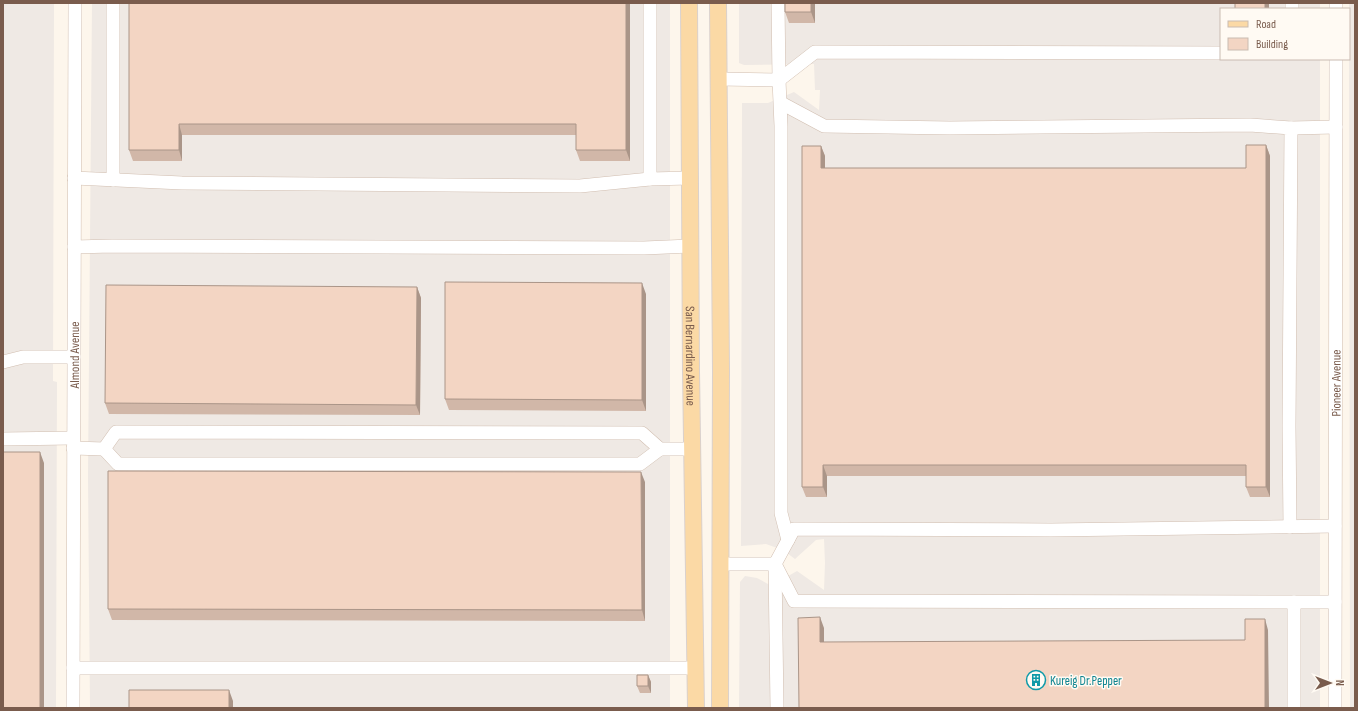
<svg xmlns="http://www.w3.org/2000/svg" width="1358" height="711" viewBox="0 0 1358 711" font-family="'Sofia Sans Condensed',sans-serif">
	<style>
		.industrial { fill: #efe9e4 }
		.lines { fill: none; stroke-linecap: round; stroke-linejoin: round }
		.minor-casing { stroke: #d1beb0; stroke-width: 14 }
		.major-casing { stroke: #dad1cd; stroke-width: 18 }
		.minor { stroke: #fff; stroke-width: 13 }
		.major { stroke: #fbd9a5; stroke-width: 16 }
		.wall { fill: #d1b7a8 }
		.shaded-wall { fill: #aa9588 }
		.building { fill: #f3d5c3; stroke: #aa9588 }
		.labels { text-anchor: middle; stroke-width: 3; stroke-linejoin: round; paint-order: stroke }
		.street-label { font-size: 13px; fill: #7a5c4d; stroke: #fffaf3 }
		.culture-label { font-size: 13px; fill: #0d838f; stroke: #fffaf3; text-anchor: start }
	</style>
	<rect width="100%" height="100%" fill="#fdf6ec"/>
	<path class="industrial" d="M3 3H54L53 381 57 382 56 708H3Z
		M92 3H670V708H90L88 477Z
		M739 3H1320V9H1221V59H1320V708H739L740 582 745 576 757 578 768 584 783 579 797 571 824 590 825 563 824 539 816 540 795 559 783 550 766 544 741 546 742 103H768L794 92 819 110 820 90H815L814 64 744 65 739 63Z
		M1349 3H1355V708H1350Z"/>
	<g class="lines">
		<g class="minor-casing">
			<g id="minor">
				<path d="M778 3 779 80 781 126V513L788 540"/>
				<path d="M1292 9V3"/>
				<path d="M1336 9V3"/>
				<path d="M719 79 779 80 815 52 1221 53"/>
				<path d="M781 103 824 126 950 128 1250 125 1291 128 1289 426 1290 527"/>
				<path d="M1291 128 1336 127"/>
				<path d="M74 178 182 183 580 186 650 179 690 178"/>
				<path d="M650 179V3"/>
				<path d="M113 180V3"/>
				<path d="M74 247 112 246 644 248 690 246"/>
				<path d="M3 362 23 357H74"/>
				<path d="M3 439 73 438"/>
				<path d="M73 448 104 449 116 432 642 433 660 449H692"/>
				<path d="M104 449 118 464H640L660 449"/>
				<path d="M721 564H775"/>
				<path d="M776 566 794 601 1335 602"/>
				<path d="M1294 602V708"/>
				<path d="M73 668H695"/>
				<path id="s1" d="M73 708 75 3"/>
				<path d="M777 708 775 564 794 529 1051 530 1335 526"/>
				<path id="s2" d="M1335 708 1336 59"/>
			</g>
		</g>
		<g class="major-casing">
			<g id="major">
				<path id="s3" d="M689 3 691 371 696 708"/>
				<path d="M718 3 721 370 720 708"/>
			</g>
		</g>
		<use href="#minor" class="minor"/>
		<use href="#major" class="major"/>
	</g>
	<path class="wall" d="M129 3H630V161H580L576 150V135H182V161H133L129 150Z
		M815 3V23H789L785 12Z
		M1039 3H1269V9L1235 3Z
		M1266 145 1270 156V497H1250L1246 487V476H827V497H806L802 487 821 146 825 156V168H1246Z
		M417 287 421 298 420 415 109 414 105 403Z
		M646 294V411L449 410 445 399Z
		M645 482V621L112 620 108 609Z
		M648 675 651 682V693H640L637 686Z"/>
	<path class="shaded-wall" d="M626 3H630V161L626 150Z
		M811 3H815V23L811 12Z
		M1265 3H1269V9H1265Z
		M179 124 182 135V161L179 150Z
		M1266 145 1270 156V497L1266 487Z
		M821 146 825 156V179L821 168Z
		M642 283 646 294V411L642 400Z
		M417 287 421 298 420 415 416 405Z
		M40 452 44 463V708H40Z
		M823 465 827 476V497L823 487Z
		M641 472 645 482V621L642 610Z
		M820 617 824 628V652L820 642Z
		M1265 619 1268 630 1269 708H1265Z
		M648 675 651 682V693L648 686Z
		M229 690 233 701V708H229Z"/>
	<path class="building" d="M129 3H626V150H576V124H179V150H129Z
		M785 3H811V12H785Z
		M1235 3H1265V9H1235Z
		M1246 145H1266V487H1246V465H823V487H802V146H821V168H1246Z
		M445 282 642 283V400L445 399Z
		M106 285 417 287 416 405 105 403Z
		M3 452H40V708H3Z
		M108 471 641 472 642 610 108 609Z
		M820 617V642L1245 640V619H1265V708H799L798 618Z
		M637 675H648V686H637Z
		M129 690H229V708H129Z"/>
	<defs>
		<g id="building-ring" transform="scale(1)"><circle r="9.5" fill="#fffaf3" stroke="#0f9aa8" stroke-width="1.5"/><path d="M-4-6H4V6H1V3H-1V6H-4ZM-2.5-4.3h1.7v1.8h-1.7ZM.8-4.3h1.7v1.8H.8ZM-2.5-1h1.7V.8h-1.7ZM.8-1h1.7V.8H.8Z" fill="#0f9aa8"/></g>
	</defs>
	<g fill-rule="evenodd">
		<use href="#building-ring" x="1036" y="680"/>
	</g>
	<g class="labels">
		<g class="street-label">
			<text dy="5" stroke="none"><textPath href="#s1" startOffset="353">Almond Avenue</textPath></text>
			<text dy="5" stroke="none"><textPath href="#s3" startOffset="353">San Bernardino Avenue</textPath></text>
			<text dy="5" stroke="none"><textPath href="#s2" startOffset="325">Pioneer Avenue</textPath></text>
		</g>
		<g class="culture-label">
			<text x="1050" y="685">Kureig Dr.Pepper</text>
		</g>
	</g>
	<rect width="1358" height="711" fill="none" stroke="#7a5c4d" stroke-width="8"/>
	<rect x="1220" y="8" width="130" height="52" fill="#fffaf3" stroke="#cabbb1"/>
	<rect x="1228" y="21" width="20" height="6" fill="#fbd9a5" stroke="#cabbb1"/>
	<text x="1256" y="28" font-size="12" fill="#7a5c4d">Road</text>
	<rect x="1228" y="38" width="20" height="12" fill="#f3d5c3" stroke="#cabbb1"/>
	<text x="1256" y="48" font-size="12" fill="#7a5c4d">Building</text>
	<g transform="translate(1330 683) rotate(90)" stroke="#fffaf3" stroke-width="3" paint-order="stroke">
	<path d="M0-3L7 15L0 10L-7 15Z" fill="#7a5c4d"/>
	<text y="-6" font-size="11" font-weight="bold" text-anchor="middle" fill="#7a5c4d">N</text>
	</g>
</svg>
